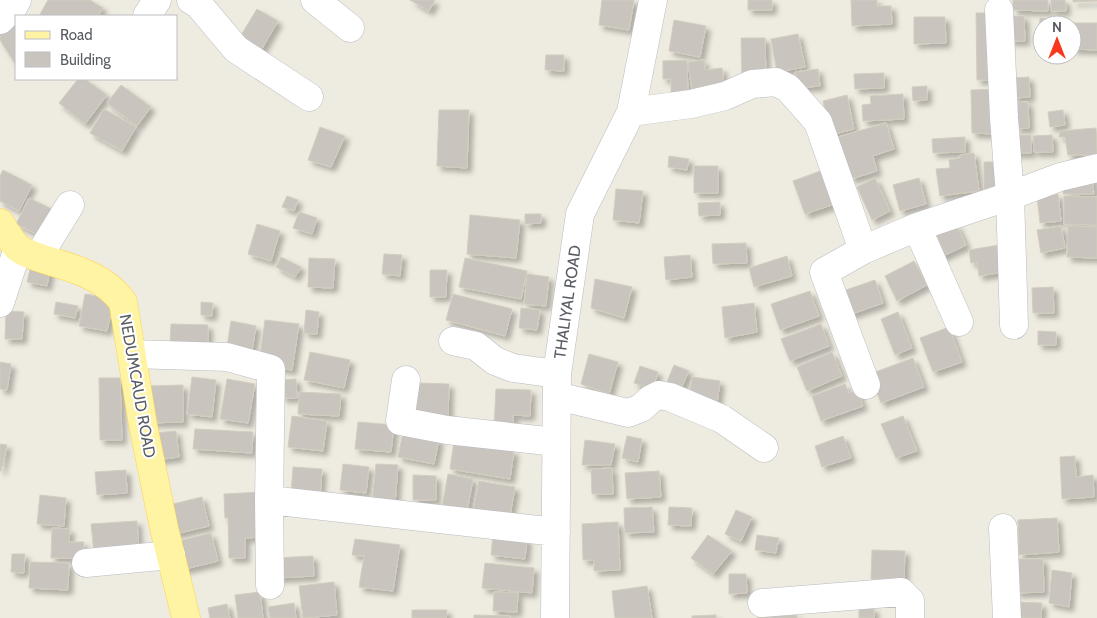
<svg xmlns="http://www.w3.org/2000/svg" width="1097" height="618" viewBox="0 0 1097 618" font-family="Cabin,sans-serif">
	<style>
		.building { fill: #c9c5be; stroke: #d3cdbe; filter: url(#shadow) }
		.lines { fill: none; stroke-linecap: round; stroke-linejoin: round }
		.minor-casing { stroke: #b9bbc1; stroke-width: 29 }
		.major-casing { stroke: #fdd34a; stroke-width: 29 }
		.minor { stroke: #fff; stroke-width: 28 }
		.major { stroke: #fff4a4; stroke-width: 28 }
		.labels { text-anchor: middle; stroke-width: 4; stroke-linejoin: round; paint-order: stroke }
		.street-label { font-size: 16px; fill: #595d63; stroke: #fff }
	</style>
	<defs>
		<filter id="shadow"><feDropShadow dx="4.5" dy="4.5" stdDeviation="2.5" flood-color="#0004"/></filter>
	</defs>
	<rect width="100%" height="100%" fill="#eeebe0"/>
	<path class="building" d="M48 0H90L103 8 98 16H39Z
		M410 0H435L429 11Z
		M602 0H634L629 30 599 25Z
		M748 0H772V10H748Z
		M851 0H877V6H891L892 24 852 26Z
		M1013 0H1048V11L1013 10Z
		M1051 0H1065L1066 11H1051Z
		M1073 0H1097V1L1073 2Z
		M257 9 278 21 260 52 238 40Z
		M976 13H995L997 80H977Z
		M1007 16H1024L1025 41H1009Z
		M914 17H945L946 43 914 44Z
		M1040 18 1055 19 1054 25H1042V44H1039Z
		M674 20 706 26 700 57 669 51Z
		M1056 23H1097V50L1072 49V25H1056Z
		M16 24V65L0 40V34Z
		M798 34 805 67 777 72 771 39Z
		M741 38H765L766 77 742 78Z
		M546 55H564V71L545 70Z
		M687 60 688 95H671V79H663V61Z
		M704 60 705 70 722 68 724 87 692 91 688 62Z
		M818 69 820 86 797 88 795 72Z
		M884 73V88L855 89 854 74Z
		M1029 77 1030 97 1013 98 1012 78Z
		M78 79H85L107 95 85 124 59 103Z
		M121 85 151 107 137 126 107 103Z
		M927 86V100L913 101 912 87Z
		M995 89V134L972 133 971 90Z
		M903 94 904 119 863 121 862 105 871 104 870 96Z
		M847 95 854 129 830 135 823 101Z
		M1028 102 1029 128 1016 129 1015 103Z
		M104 109 136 127 122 151 90 133Z
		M439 110H469L467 168 437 166Z
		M1063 110 1065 125 1050 127 1048 112Z
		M886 123 894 149 873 156 877 171 851 179 838 137Z
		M320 127 345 136 331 167 308 160Z
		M1096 128 1097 155H1068L1065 137H1059L1060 131Z
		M1009 135H1031V153H1009Z
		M1052 135 1053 152H1034L1033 136Z
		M965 137V152L933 153 932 139Z
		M974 153 979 191 940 196 936 169 950 168 949 160 960 158V155Z
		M669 156 689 159 687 170 668 167Z
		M984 162H1004V193H984Z
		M694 166H718V193H694Z
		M3 170 32 185 19 211 0 201V176Z
		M823 170 835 204 805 214 793 181Z
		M1092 176 1094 194H1063L1064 178Z
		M875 178 890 211 872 220 857 187Z
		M919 178 926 204 900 211 893 185Z
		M616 189 643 191 639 223 613 220Z
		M1058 194 1061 221 1040 223 1037 197Z
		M287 196 298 200 294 211 282 207Z
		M1064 196 1097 197V225L1064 224Z
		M29 198 58 212 45 238 16 224Z
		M720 202V215L699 216 698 203Z
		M299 212 317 218 312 234 293 228Z
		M525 214H541V223L525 224Z
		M470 215 520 220 516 258 467 254Z
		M257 224 280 231 271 261 248 254Z
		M956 224 966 245 937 259 927 238Z
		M1061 226 1065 248 1041 253 1037 230Z
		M1068 226 1097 227V258L1067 257Z
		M746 243 747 263 713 264 712 244Z
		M999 245 1003 272 979 276 977 262 971 263 969 250Z
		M384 254 402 255 400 276 382 274Z
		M690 255 692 277 666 280 664 257Z
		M787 256 792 276 754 287 749 268Z
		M281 257 301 267 295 277 276 267Z
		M309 258 335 259 333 288 308 287Z
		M465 258 527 271 521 299 459 287Z
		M914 261 927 285 897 301 885 276Z
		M31 265 50 269 47 286 27 282Z
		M430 270H447L446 297H430Z
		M527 274 549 277 546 306 524 304Z
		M595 279 632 287 624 318 591 308Z
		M875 280 883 303 849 315 840 292Z
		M1053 287 1054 313H1033L1032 288Z
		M810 291 819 316 780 330 771 304Z
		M85 294 114 299 107 331 79 326Z
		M453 294 512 309 505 336 446 320Z
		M56 302 78 306 75 318 54 314Z
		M201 302 213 303 212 316 201 315Z
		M754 303 757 332 725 338 722 307Z
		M521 308 540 310 537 330 519 328Z
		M306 310 319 312 317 334 304 333Z
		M6 311 24 312 22 339H5Z
		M898 312 912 348 895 355 881 319Z
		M265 320 299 324 292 370 278 368 279 358 260 355Z
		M231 321 256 326 252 351 227 347Z
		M171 324 208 325V347L170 345Z
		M821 324 829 346 790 361 781 339Z
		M949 327 962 362 933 372 920 338Z
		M1038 331 1056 332V345H1038Z
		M310 352 350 360 344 388 304 380Z
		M832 352 842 376 807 391 797 367Z
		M589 354 618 362 609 394 581 384Z
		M913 358 924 387 881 403 870 374Z
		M0 362 11 364 7 390 0 389Z
		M674 365 689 371 678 395 664 389Z
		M640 366 658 372 653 389 634 383Z
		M192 377 216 380 212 417 187 414Z
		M692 377 720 381 717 404 689 400Z
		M99 378H120L122 440H100Z
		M227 379 255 384 248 423 220 419Z
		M296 379 297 398H282L281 380Z
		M418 383 449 384 448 419 416 417Z
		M845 384 849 393 857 390 863 406 821 421 812 396Z
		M183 385V422L148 423 147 386Z
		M496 389 531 390 530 416 513 415V428L494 427Z
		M299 392 341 394 339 416 298 414Z
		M292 416 327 421 323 451 288 447Z
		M903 416 917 451 896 458 881 424Z
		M358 422 394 425 391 452 355 449Z
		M195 429 253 432 252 453 193 449Z
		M176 431 179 457 156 460 153 433Z
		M403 432 439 439 434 464 398 457Z
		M627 436 642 439 638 462 622 458Z
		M843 436 851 458 822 467 815 446Z
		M585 440 615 444 611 465H582Z
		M454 441 514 451 510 479 450 469Z
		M0 444 7 445 1 471H0Z
		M1075 456 1076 477 1093 475 1094 497 1062 499 1060 457Z
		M343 464 369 467 366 493 340 490Z
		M376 464 398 465 395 504 372 502Z
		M293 467 322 469 320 498 291 495Z
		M612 468 613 494H592L591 469Z
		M126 470 127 493 97 495 95 472Z
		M659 471 661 497 627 499 625 473Z
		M448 474 473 479 467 512 442 507Z
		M413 475 436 476V500H413Z
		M479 481 515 487 510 516 473 510Z
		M261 492 262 537 245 538V558H229L228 518H225L224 494Z
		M40 495 66 498 64 526 37 524Z
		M202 497 209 526 175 534 169 505Z
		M652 507 654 532 625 533 624 508Z
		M669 507 692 508 691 526 668 525Z
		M736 510 752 517 741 541 725 534Z
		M1057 518 1059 552 1019 555 1018 520Z
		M137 521 139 551 94 554 91 524Z
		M618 522 620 570 594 571V560H583L582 524Z
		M52 528 70 529 69 542H84L83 558H51Z
		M211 533 218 561 181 570 175 542Z
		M493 534 527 539 525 559 491 555Z
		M708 535 732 551 713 574 691 558Z
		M757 535 779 538 776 553 755 550Z
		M355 539 400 545 393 591 359 587 364 556 352 555Z
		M872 550 905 551 904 579H871Z
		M12 554H25L24 573 11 572Z
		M313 556 314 576 277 578 276 558Z
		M1015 559H1043L1044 592 1016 593Z
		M30 562 69 563 68 590 29 588Z
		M485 563 534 568 532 593 482 588Z
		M1052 570 1072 573 1069 607 1049 603Z
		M729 574H746L747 593 729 594Z
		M334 582 337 615 303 618 299 586Z
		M647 586 652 618H615L612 591Z
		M260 592 263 618H238L235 595Z
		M494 592 518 593 517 612 493 611Z
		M1019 602 1042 603 1041 618H1018Z
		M294 603 296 618H270L268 607Z
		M227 604 230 618H210L208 608Z
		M859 608H874V618H859Z
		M412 610H447L446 618H412Z
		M474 615 510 616V618H474Z
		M716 615V618H692V616Z
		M797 615V618H758V616Z"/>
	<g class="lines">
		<g class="minor-casing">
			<path id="minor" d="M191 0 199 5 236 49 309 97
				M315 0 350 28
				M999 10 1004 118 1010 196 1014 325
				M147 16 157 0
				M0 20 13 7 17 0
				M631 112 691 104 725 96 752 84 776 82 788 88 818 122 863 250 824 272 866 385
				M917 227 959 322
				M863 250 917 227 1010 196 1060 177 1097 168
				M38 257 70 205
				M0 303 18 248
				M453 341 476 346 495 361 513 368 557 374
				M132 354 227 357 271 369 269 500 270 585
				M406 380 400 421 447 430 556 442
				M557 396 628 413 641 408 651 399 659 395 670 397 722 419 764 448
				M269 500 556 532
				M1003 528 1007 618
				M86 563 171 555
				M762 603 901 592 910 601V618
				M555 618 557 374 580 214 631 112 653 0"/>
		</g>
		<g class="major-casing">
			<path id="major" d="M0 223C4 229 13 244 18 248 23 252 40 258 46 260 75 269 104 276 123 302L143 425 164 528 186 618"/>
		</g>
		<use href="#minor" class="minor"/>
		<use href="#major" class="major"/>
	</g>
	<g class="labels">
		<g class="street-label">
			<text transform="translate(567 302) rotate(-82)" y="6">THALIYAL ROAD</text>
			<text transform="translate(138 386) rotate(80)" y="6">NEDUMCAUD ROAD</text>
		</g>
	</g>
	<rect x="15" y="15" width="162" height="65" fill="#ffffff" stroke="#bdbec1"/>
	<rect x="25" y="31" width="25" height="8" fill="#fff4a4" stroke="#bdbec1"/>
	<text x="60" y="40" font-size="15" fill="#595d63">Road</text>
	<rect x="25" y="52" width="25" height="15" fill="#c9c5be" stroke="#bdbec1"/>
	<text x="60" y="65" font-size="15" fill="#595d63">Building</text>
	<g transform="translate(1057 40)"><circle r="24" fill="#ffffff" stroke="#bdbec1"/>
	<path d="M0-4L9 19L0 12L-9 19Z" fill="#f7381d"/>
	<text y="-8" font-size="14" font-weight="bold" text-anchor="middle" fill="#595d63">N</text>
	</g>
</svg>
